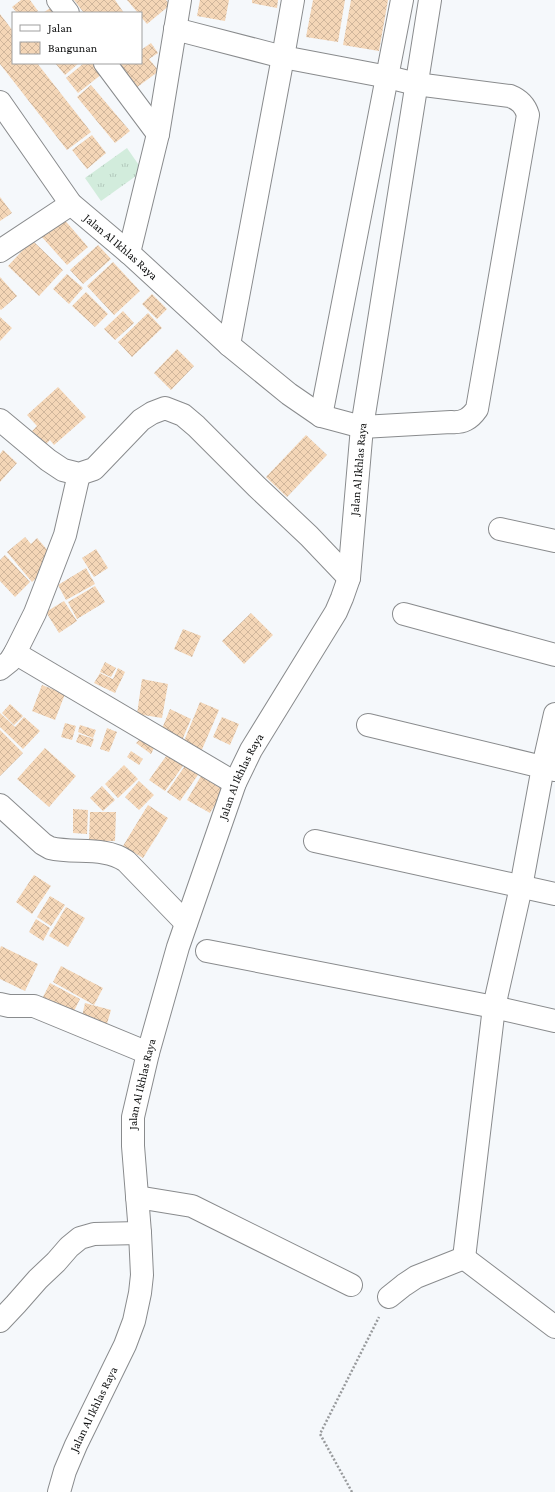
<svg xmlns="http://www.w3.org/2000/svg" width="555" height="1492" viewBox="0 0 555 1492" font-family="'Crimson Pro',serif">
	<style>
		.park { fill: url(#park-tufts) }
		.building { fill: url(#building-cross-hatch) }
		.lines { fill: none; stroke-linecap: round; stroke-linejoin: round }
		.minor-casing { stroke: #898b8d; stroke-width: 24 }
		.path { stroke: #989a9c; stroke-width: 2.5; stroke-dasharray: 2 2; stroke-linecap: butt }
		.minor { stroke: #fff; stroke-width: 22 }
		.labels { text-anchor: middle; stroke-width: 4; stroke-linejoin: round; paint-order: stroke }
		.street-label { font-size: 12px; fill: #0e0f0f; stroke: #fff }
	</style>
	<defs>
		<pattern id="park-tufts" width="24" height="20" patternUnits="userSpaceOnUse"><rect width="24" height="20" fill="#d2ecdc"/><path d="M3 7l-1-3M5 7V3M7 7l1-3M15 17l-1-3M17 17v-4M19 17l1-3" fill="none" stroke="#b3c9bc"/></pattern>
		<pattern id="building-cross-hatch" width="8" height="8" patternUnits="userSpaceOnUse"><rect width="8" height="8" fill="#f4d6b7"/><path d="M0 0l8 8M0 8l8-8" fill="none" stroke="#d0b69c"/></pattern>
	</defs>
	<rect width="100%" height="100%" fill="#f5f8fb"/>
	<path class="park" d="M127 148 143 171 101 201 85 178Z"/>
	<path class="building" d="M21 0H30L38 11 36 13H17L12 7Z
		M74 0H115L124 13H84Z
		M127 0H166L170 5 147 24 141 17V13H138Z
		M200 0H229L225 21 197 16Z
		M252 0H278L277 8 252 3Z
		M313 0H345L338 42 306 37Z
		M351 0H388L379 51 343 45Z
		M50 8 54 13H43Z
		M0 14 13 31V63H37L91 132 67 150 0 64Z
		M151 43 158 53 149 59 159 71 136 88 119 66 123 63H141V50Z
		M55 63H79L65 75Z
		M84 63H93L102 74 78 93 66 78Z
		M91 85 130 131 115 143 77 97Z
		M92 135 106 153 87 169 72 150Z
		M0 197 12 213 0 221Z
		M62 217 88 247 67 265 41 236Z
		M32 240 63 270 39 296 8 266Z
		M98 245 111 259 83 284 70 270Z
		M113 262 140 291 114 315 87 286Z
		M67 274 83 288 69 304 53 289Z
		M0 277 17 296 1 310 0 309Z
		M86 292 108 314 95 327 72 306Z
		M152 294 167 309 157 319 142 304Z
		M123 311 134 323 115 340 104 329Z
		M148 313 162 328 132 357 118 342Z
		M0 317 12 328 0 341Z
		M177 349 194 366 171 390 154 373Z
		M58 387 86 417 54 445 50 440 45 445 32 431 37 426 27 415Z
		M306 435 327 455 287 497 266 477Z
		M3 450 17 463 0 482V454Z
		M25 537 31 544 37 538 50 553 44 559 50 566 32 582 7 552Z
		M96 549 108 568 94 577 82 558Z
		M5 555 30 582 15 597 0 581V560Z
		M86 568 95 584 66 600 58 585Z
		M95 586 105 602 77 619 68 602Z
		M64 601 77 621 59 633 46 612Z
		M251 613 273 635 244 664 222 641Z
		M183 629 201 636 192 657 174 649Z
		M105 662 116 668 111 677 100 672Z
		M118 668 125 672 115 693 94 683 100 673 117 681 113 679Z
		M142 679 168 684 162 718 137 714Z
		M42 685 65 694 55 720 32 711Z
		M200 702 219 710 200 754 182 746Z
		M10 704 23 716 14 725 2 713Z
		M170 709 191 719 180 745 159 736Z
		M0 713 15 727 24 717 40 731 23 749 0 727Z
		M222 717 239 724 230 745 213 737Z
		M65 723 76 726 72 740 61 737Z
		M80 725 96 730 93 738 78 732Z
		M107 728 117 732 109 752 100 749Z
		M0 730 23 753 0 776Z
		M79 734 94 739 91 747 76 742Z
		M140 739 154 748 151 754 136 743Z
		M45 748 76 776 49 807 17 779Z
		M131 751 143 759 139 765 127 757Z
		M169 752 185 763 165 791 149 780Z
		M187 763 200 772 180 801 167 792Z
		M124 765 138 779 118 798 105 784Z
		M201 776 224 790 210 813 187 800Z
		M139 781 154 795 139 810 125 797Z
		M102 786 115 800 103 811 90 798Z
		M148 805 168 818 143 858 123 846Z
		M73 809 88 810 87 834 73 833Z
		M90 812H116L115 841H89Z
		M34 875 51 886 32 914 16 902Z
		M50 896 65 905 51 926 37 917Z
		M66 907 85 918 68 947 49 936Z
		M36 919 50 928 43 941 29 932Z
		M1 946 38 964 25 991 0 979V949Z
		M61 966 103 988 94 1005 53 982Z
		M50 983 80 999 72 1015 42 999Z
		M85 1003 111 1010 106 1027 81 1021Z"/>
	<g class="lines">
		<g class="minor-casing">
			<g id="minor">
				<path d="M58 0 68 13"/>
				<path d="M105 63 158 134"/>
				<path id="s1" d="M0 102 71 204 129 253 229 345 289 394 321 416 362 427 451 422C463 423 470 419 477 409L528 115C525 105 520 100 510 96L416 84 388 77 283 57 175 29"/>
				<path d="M0 251 71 204"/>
				<path d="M129 253 158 134 180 0"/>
				<path d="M229 345 283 57 293 0"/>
				<path d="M321 416 402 0"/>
				<path d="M0 420 48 460 63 470 79 474 94 469 141 420 152 413 165 408 183 415 196 426 257 487 309 536 349 578"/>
				<path d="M500 529 555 541"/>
				<path d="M404 614 555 655"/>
				<path d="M15 653 235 783"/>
				<path d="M0 669 10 661 15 653 35 613 65 535 79 474"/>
				<path d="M368 725 555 770"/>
				<path d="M0 805 43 844 50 848C75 854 104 846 126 861L186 923"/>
				<path d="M315 841 555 894"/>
				<path d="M207 951 494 1007 555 1021"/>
				<path d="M0 1004 9 1006H34L148 1053"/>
				<path d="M137 1197 192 1206 351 1285"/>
				<path d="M464 1258 494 1007 521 887 543 767 555 714"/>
				<path d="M464 1258 555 1327"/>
				<path d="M389 1297 404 1285 416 1277 464 1258"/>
				<path d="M0 1321 16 1304 38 1279 56 1262 69 1247 80 1238 94 1234 140 1233"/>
				<path id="s2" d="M59 1492 65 1471 76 1445 125 1345 134 1321 140 1293 142 1275 140 1233 133 1146V1117L148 1053 178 947 235 783 251 750 336 612 342 598 349 578 362 427 430 0"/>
			</g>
		</g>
		<path class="path" d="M352 1492 320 1434 379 1317"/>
		<use href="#minor" class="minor"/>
	</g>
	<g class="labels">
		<g class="street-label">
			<text dy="4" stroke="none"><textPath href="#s1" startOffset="190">Jalan Al Ikhlas Raya</textPath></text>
			<text dy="4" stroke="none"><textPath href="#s2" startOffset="1086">Jalan Al Ikhlas Raya</textPath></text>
			<text dy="4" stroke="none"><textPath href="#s2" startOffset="750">Jalan Al Ikhlas Raya</textPath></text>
			<text dy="4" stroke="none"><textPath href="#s2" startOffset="426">Jalan Al Ikhlas Raya</textPath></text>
			<text dy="4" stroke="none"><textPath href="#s2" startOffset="90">Jalan Al Ikhlas Raya</textPath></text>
		</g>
	</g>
	<rect x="12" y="12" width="130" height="52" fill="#ffffff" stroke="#9f9f9f"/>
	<rect x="20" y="25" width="20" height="6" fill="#ffffff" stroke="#9f9f9f"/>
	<text x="48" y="32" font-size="12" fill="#0e0f0f">Jalan</text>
	<rect x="20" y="42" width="20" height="12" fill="url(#building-cross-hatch)" stroke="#9f9f9f"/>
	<text x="48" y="52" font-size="12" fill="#0e0f0f">Bangunan</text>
</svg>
